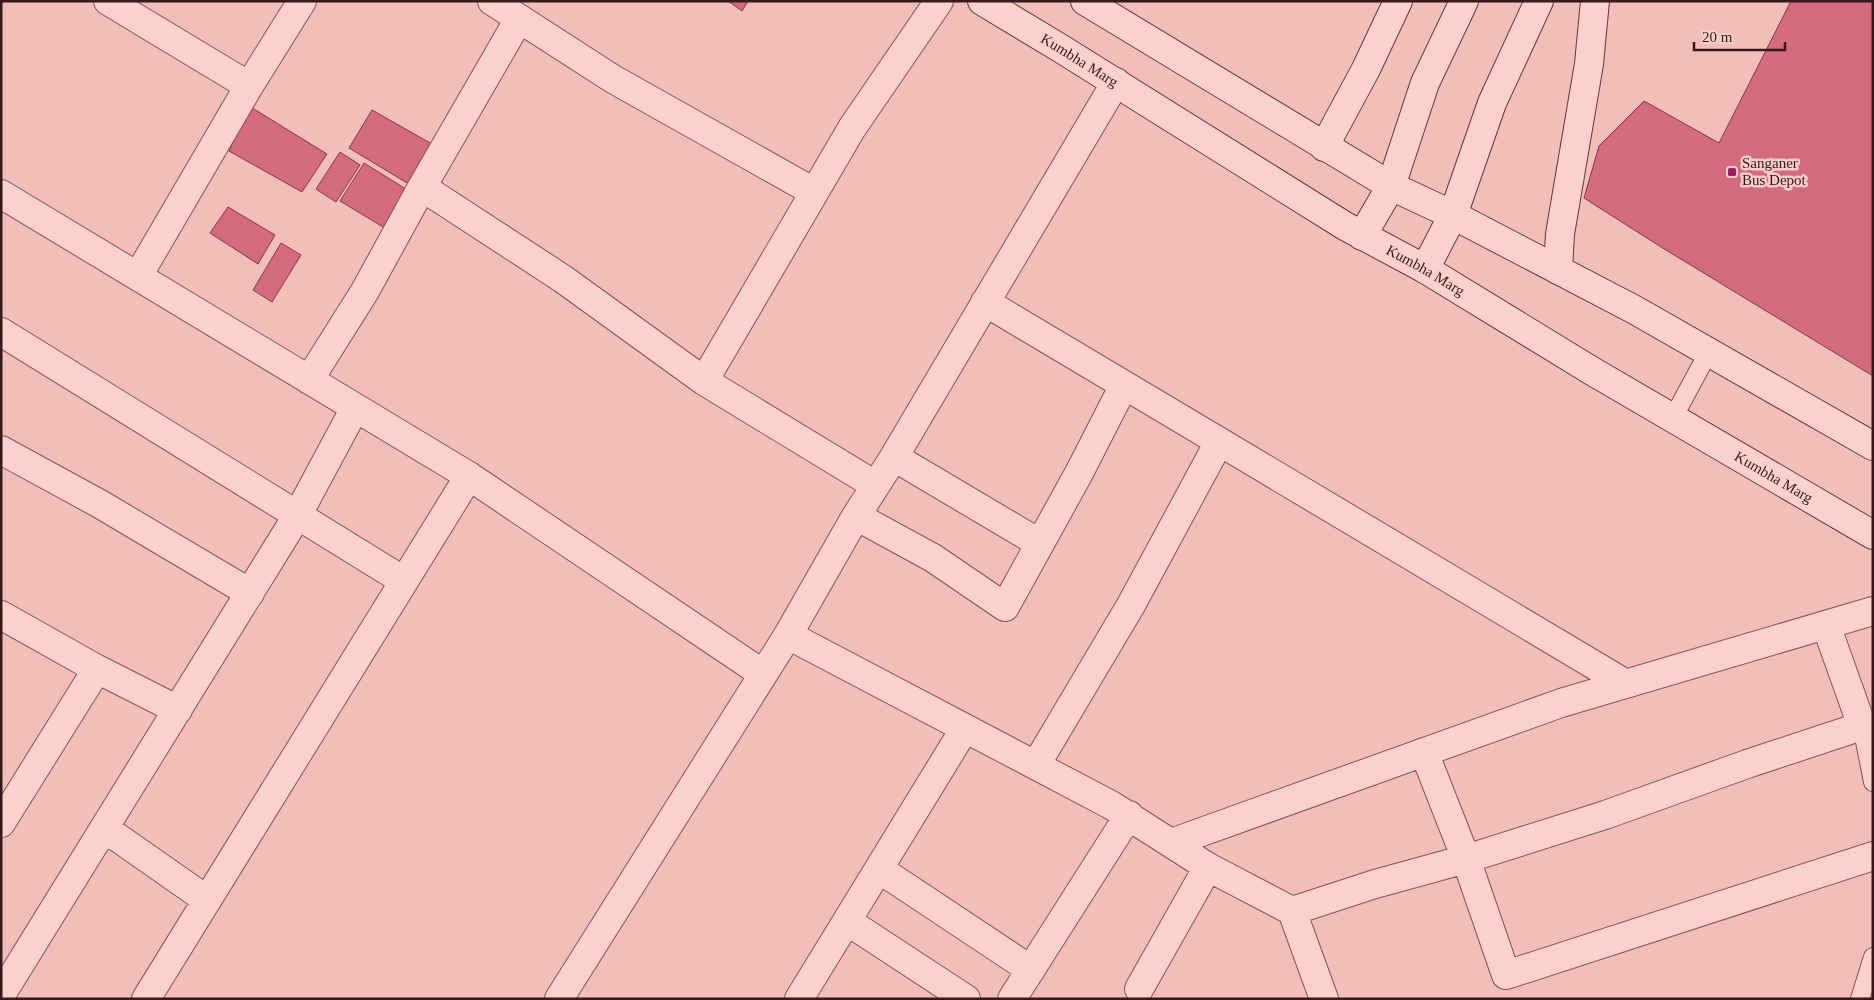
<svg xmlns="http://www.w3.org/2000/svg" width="1874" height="1000" viewBox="0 0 1874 1000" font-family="'Times New Roman',serif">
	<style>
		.building { fill: #d36a7e; stroke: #8a3648 }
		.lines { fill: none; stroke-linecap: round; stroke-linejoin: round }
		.lane-casing { stroke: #895256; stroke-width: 20 }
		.street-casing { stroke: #895256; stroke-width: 30 }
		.secondary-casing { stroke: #6a363b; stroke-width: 30 }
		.lane { stroke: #fcd0cc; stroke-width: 18 }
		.street { stroke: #fcd0cc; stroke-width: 28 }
		.secondary { stroke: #fcd0cc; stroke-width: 28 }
		.poi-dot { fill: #9d1d6b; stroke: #f8cdc8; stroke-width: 2 }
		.labels { text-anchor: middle; stroke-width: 5; stroke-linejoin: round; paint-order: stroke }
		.street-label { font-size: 15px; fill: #36191c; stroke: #f8cdc8 }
		.poi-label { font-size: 15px; fill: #36191c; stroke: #f8cdc8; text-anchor: start }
	</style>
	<rect width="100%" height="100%" fill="#f1beb8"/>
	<path class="building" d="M728 1H748L742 11Z
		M1791 1H1873V376L1661 247 1584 198 1599 146 1644 101 1719 143Z
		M249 106 327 154 302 192 229 151Z
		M372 110 439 148 417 189 349 148Z
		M340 152 360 165 336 202 316 189Z
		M364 163 414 194 393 233 340 201Z
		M228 207 275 235 258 264 210 233Z
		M281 243 301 255 272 302 253 290Z"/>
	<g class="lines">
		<g class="lane-casing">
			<path id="lane" d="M1673 418 1708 353
				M1862 726 1873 782
				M1860 999 1873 957"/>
		</g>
		<g class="street-casing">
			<path id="street" d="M108 1 249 86
				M492 1 613 79 814 192
				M422 187 519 19
				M1 194 469 476 763 674
				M138 276 249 86 302 1
				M985 302 1626 684
				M1 332 404 581
				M309 380 365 291 422 187 563 279 704 381 852 128 939 1
				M704 381 875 485
				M1 450 100 504 250 593
				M894 457 1039 543
				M856 516 933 558 1005 607 1079 473 1124 385
				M1 615 97 669 178 710
				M788 635 1111 805 1208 867 1292 911 1324 999
				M1424 752 1466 859 1506 975 1873 856
				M1036 765 1131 605 1219 442
				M1 823 97 669
				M104 828 207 900
				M1171 843 1561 703 1873 611
				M879 869 1031 970
				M1292 911 1375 884 1466 859 1605 815 1747 764 1862 726 1826 625
				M847 921 966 999
				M1139 989 1208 867
				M1 995 297 516 355 408
				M146 999 469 476
				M559 999 788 635 856 516 894 457 1116 82
				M799 999 965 728
				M1012 999 1129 815"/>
		</g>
		<g class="secondary-casing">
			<g id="secondary">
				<path id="s1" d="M982 1 1060 48 1345 226 1425 269 1592 371 1873 535"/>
				<path d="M1085 1 1391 186 1453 215 1635 310 1873 446"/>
				<path d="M1324 147 1366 69 1398 1"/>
				<path d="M1362 236 1391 186 1425 83 1464 1"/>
				<path d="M1425 269 1453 215 1492 103 1539 1"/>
				<path d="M1558 270 1560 234 1589 64 1595 1"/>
			</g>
		</g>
		<use href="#lane" class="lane"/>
		<use href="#street" class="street"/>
		<use href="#secondary" class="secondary"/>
	</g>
	<rect class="poi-dot" x="1727" y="167" width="10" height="10" rx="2.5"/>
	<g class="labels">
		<g class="street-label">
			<text dy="5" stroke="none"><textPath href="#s1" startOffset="114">Kumbha Marg</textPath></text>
			<text dy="5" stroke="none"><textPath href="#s1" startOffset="519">Kumbha Marg</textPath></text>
			<text dy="5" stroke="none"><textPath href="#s1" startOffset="924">Kumbha Marg</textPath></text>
		</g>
		<g class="poi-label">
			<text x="1742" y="168">Sanganer<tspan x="1742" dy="17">Bus Depot</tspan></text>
		</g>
	</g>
	<rect width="1874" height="1000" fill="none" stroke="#36191c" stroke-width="5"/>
	<path d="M1694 42v8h91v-8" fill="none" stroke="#36191c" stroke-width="2.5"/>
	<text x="1702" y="42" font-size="15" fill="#36191c" stroke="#f8cdc8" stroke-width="4" paint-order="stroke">20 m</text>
</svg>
